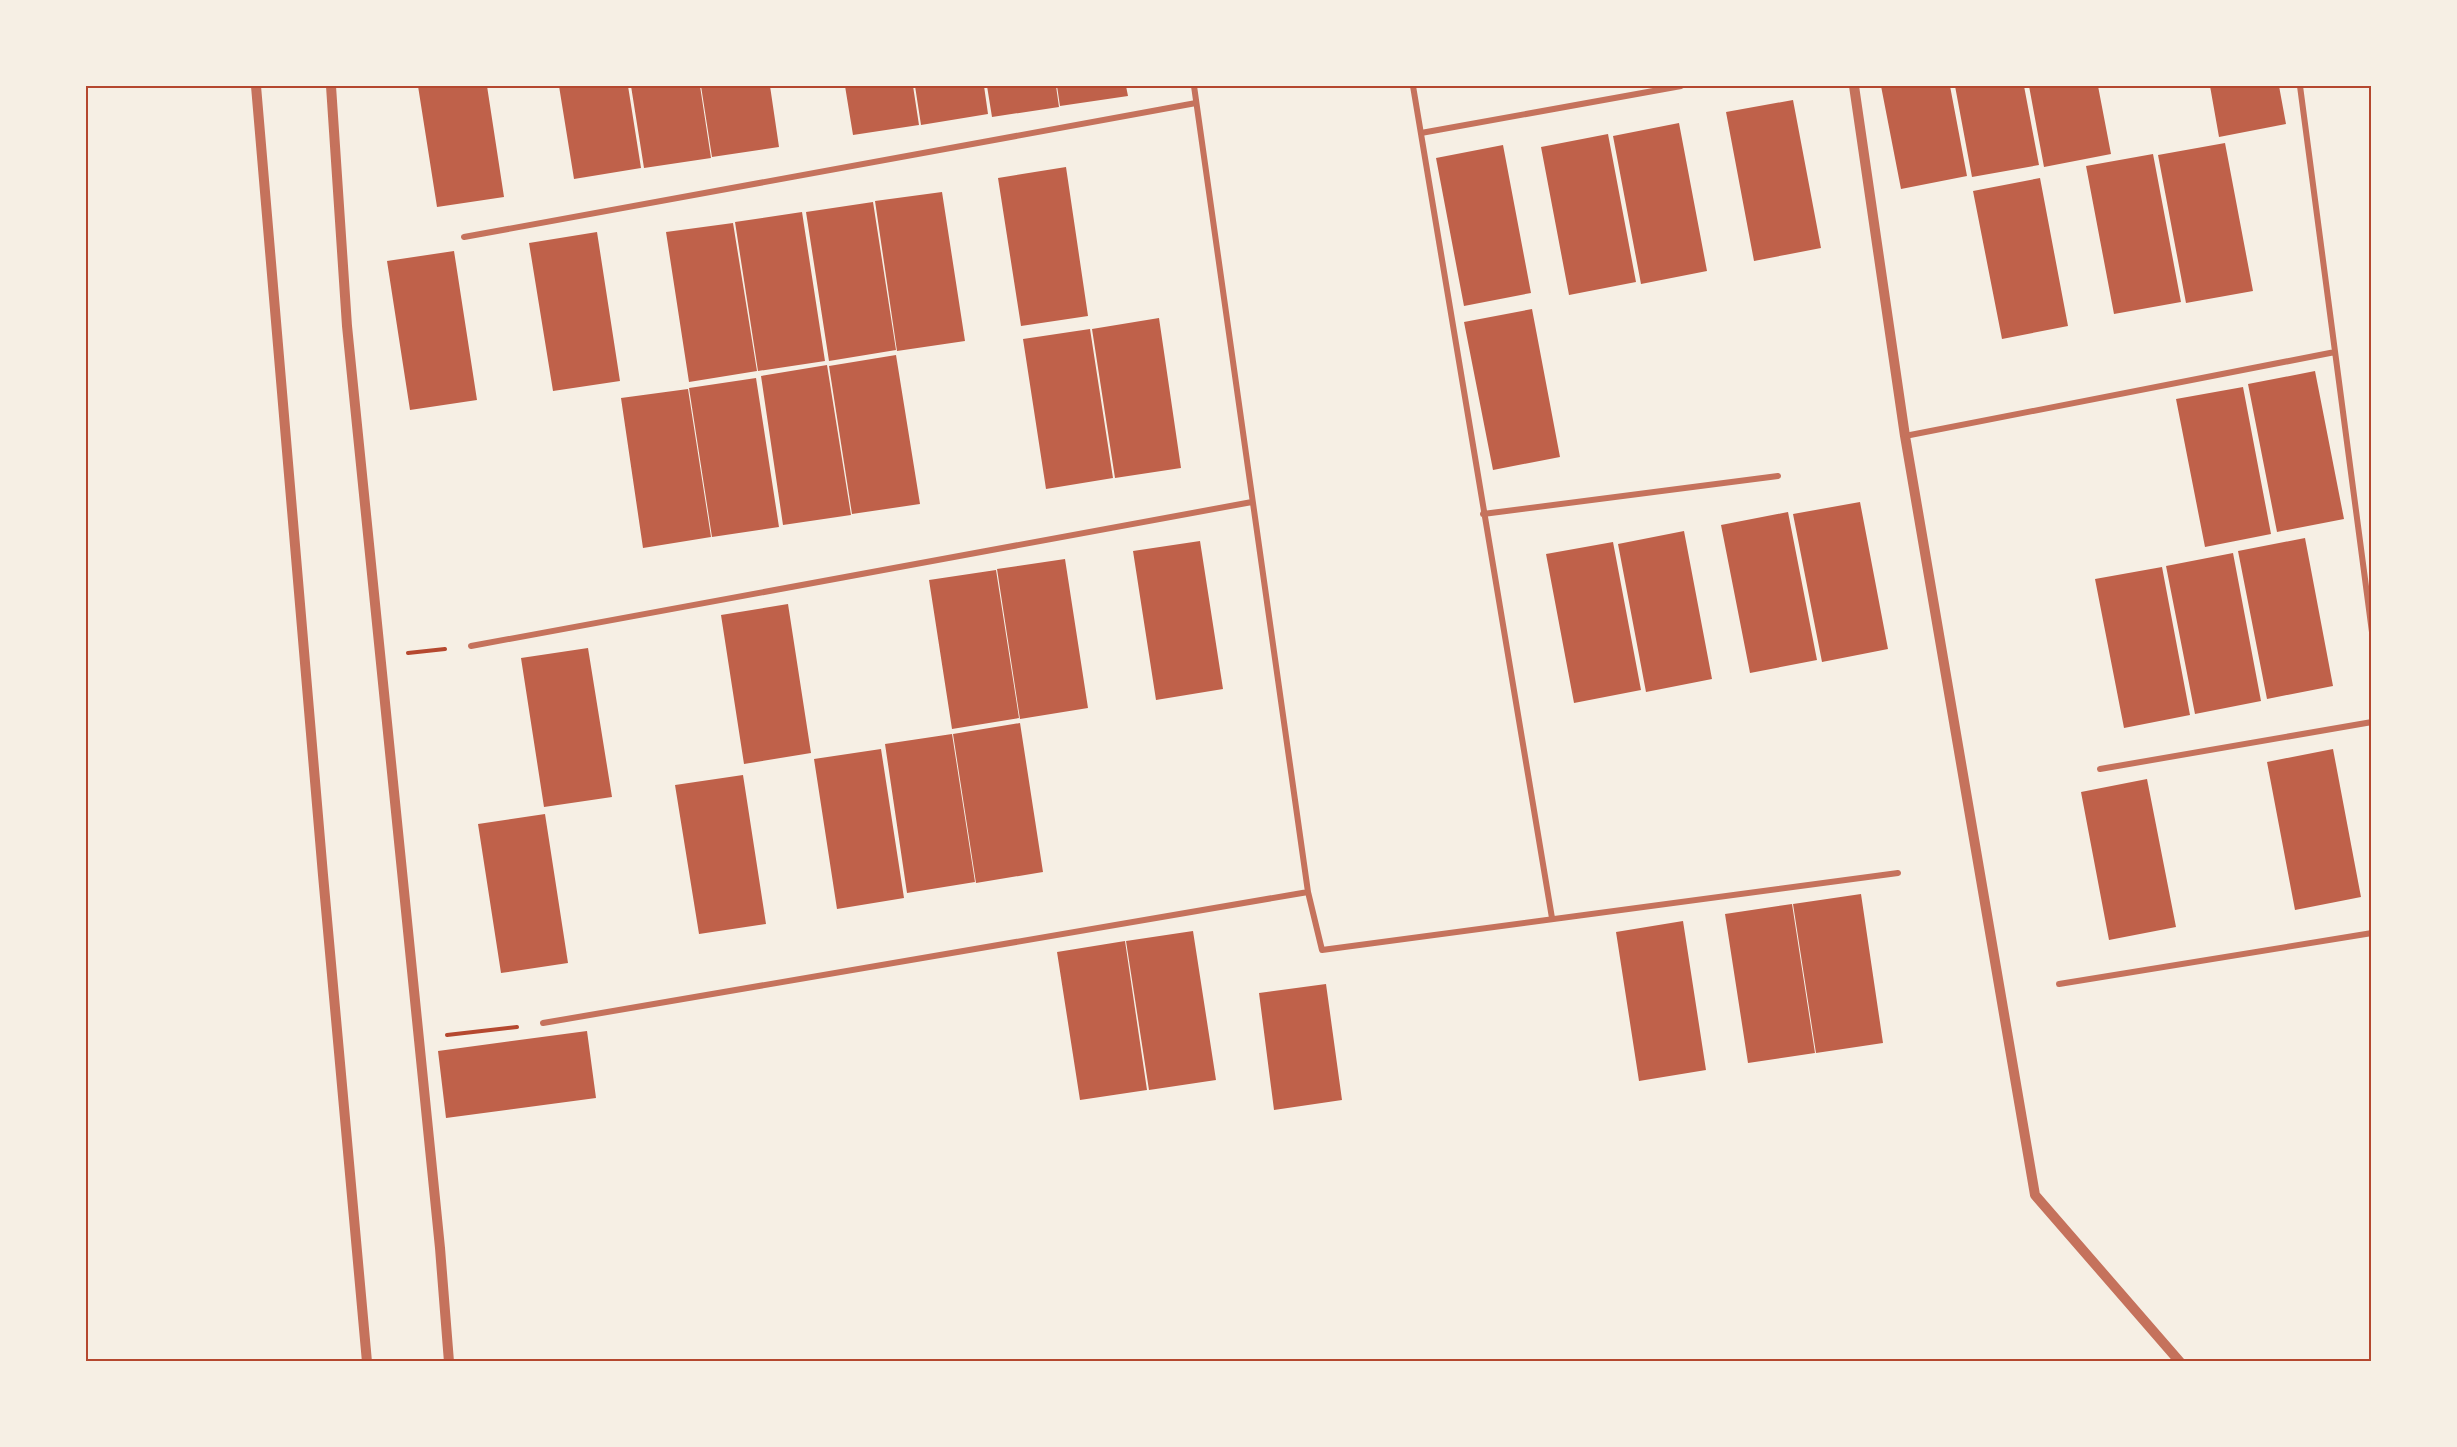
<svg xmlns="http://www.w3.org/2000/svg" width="2457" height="1447" viewBox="0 0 2457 1447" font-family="'Open Sans',sans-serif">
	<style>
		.building { fill: #bf614a }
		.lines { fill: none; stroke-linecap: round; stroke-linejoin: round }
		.path { stroke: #b5482f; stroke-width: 4 }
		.minor { stroke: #c5725c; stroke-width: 6 }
		.tertiary { stroke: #c5725c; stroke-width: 10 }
		.neatline { fill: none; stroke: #b5482f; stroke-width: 2 }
	</style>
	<rect width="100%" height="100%" fill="#f6efe4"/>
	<path class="building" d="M418 86H487L504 197 437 207Z
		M559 86H628L641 168 574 179Z
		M631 86H700L711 158 644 168Z
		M701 86H770L779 147 712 157Z
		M845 86H913L919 125 853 135Z
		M915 86H984L988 114 921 125Z
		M987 86H1056L1059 107 992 117Z
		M1057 86H1126L1128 96 1060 106Z
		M1881 86H1950L1967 176 1901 189Z
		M1955 86H2024L2039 165 1972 177Z
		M2029 86H2098L2111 154 2044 167Z
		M2210 86H2279L2286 124 2219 137Z
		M1793 100 1821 248 1754 261 1726 112Z
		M1679 123 1707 271 1641 284 1613 136Z
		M1608 134 1636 282 1569 295 1541 147Z
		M2225 143 2253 291 2186 303 2158 155Z
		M1503 145 1531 293 1464 306 1436 158Z
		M2153 154 2181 302 2114 314 2086 166Z
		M1066 167 1088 316 1021 326 998 178Z
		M2040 178 2068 326 2002 339 1973 191Z
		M942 192 965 341 897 351 875 201Z
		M873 202 896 350 829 361 806 212Z
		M802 212 825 361 758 371 735 222Z
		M733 223 757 371 689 382 666 232Z
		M597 232 620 381 553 391 529 243Z
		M454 251 477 400 410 410 387 261Z
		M1532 309 1560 457 1493 470 1464 322Z
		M1159 318 1181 468 1115 478 1092 329Z
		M1090 329 1113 478 1046 489 1023 339Z
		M896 355 920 504 852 514 829 366Z
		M827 365 851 515 783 525 761 376Z
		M2315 371 2344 519 2277 532 2248 384Z
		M756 378 779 527 712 537 689 388Z
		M2243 387 2271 534 2205 547 2176 399Z
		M688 389 711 537 643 548 621 398Z
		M1860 502 1888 649 1822 662 1793 514Z
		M1788 512 1817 660 1750 673 1721 525Z
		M1684 531 1712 679 1646 692 1618 544Z
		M2305 538 2333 686 2267 699 2238 551Z
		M1200 541 1223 689 1156 700 1133 551Z
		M1613 542 1641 690 1574 703 1546 554Z
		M2233 553 2261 701 2195 714 2166 566Z
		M1065 559 1088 708 1020 719 997 569Z
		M2162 567 2190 715 2124 728 2095 579Z
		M996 570 1019 718 952 729 929 580Z
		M788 604 811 753 744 764 721 615Z
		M588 648 612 797 544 807 521 658Z
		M1020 723 1043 872 976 883 953 734Z
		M952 734 975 882 907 893 885 744Z
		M881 749 904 898 837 909 814 759Z
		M2333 749 2361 897 2295 910 2267 762Z
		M743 775 766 924 699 934 675 785Z
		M2147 779 2176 927 2109 940 2081 792Z
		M545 814 568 963 501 973 478 824Z
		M1861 894 1883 1043 1816 1053 1793 904Z
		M1792 904 1815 1053 1748 1063 1725 914Z
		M1683 921 1706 1070 1639 1081 1616 932Z
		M1193 931 1216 1080 1149 1090 1126 941Z
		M1125 941 1147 1090 1080 1100 1057 952Z
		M1326 984 1342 1100 1274 1110 1259 993Z
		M587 1031 596 1098 446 1118 438 1051Z"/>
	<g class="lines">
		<path class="path" d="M408 653 445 649
			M447 1035 517 1027"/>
		<path class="minor" d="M1194 86 1308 892 1322 950 1898 873
			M1413 86 1552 918
			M2300 86 2372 632
			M1421 133 1681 86
			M464 237 1196 103
			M1905 436 2335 352
			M1483 514 1778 476
			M471 646 1252 502
			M2100 769 2372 722
			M2059 984 2372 933
			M543 1023 1308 892"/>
		<path class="tertiary" d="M256 86 323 875 367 1362
			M331 86 347 326 440 1248 449 1362
			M1854 86 1905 436 2035 1195 2180 1362"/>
	</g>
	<rect width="2457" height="1447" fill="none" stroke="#f6efe4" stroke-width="174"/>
	<rect x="87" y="87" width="2283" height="1273" class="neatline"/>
</svg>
